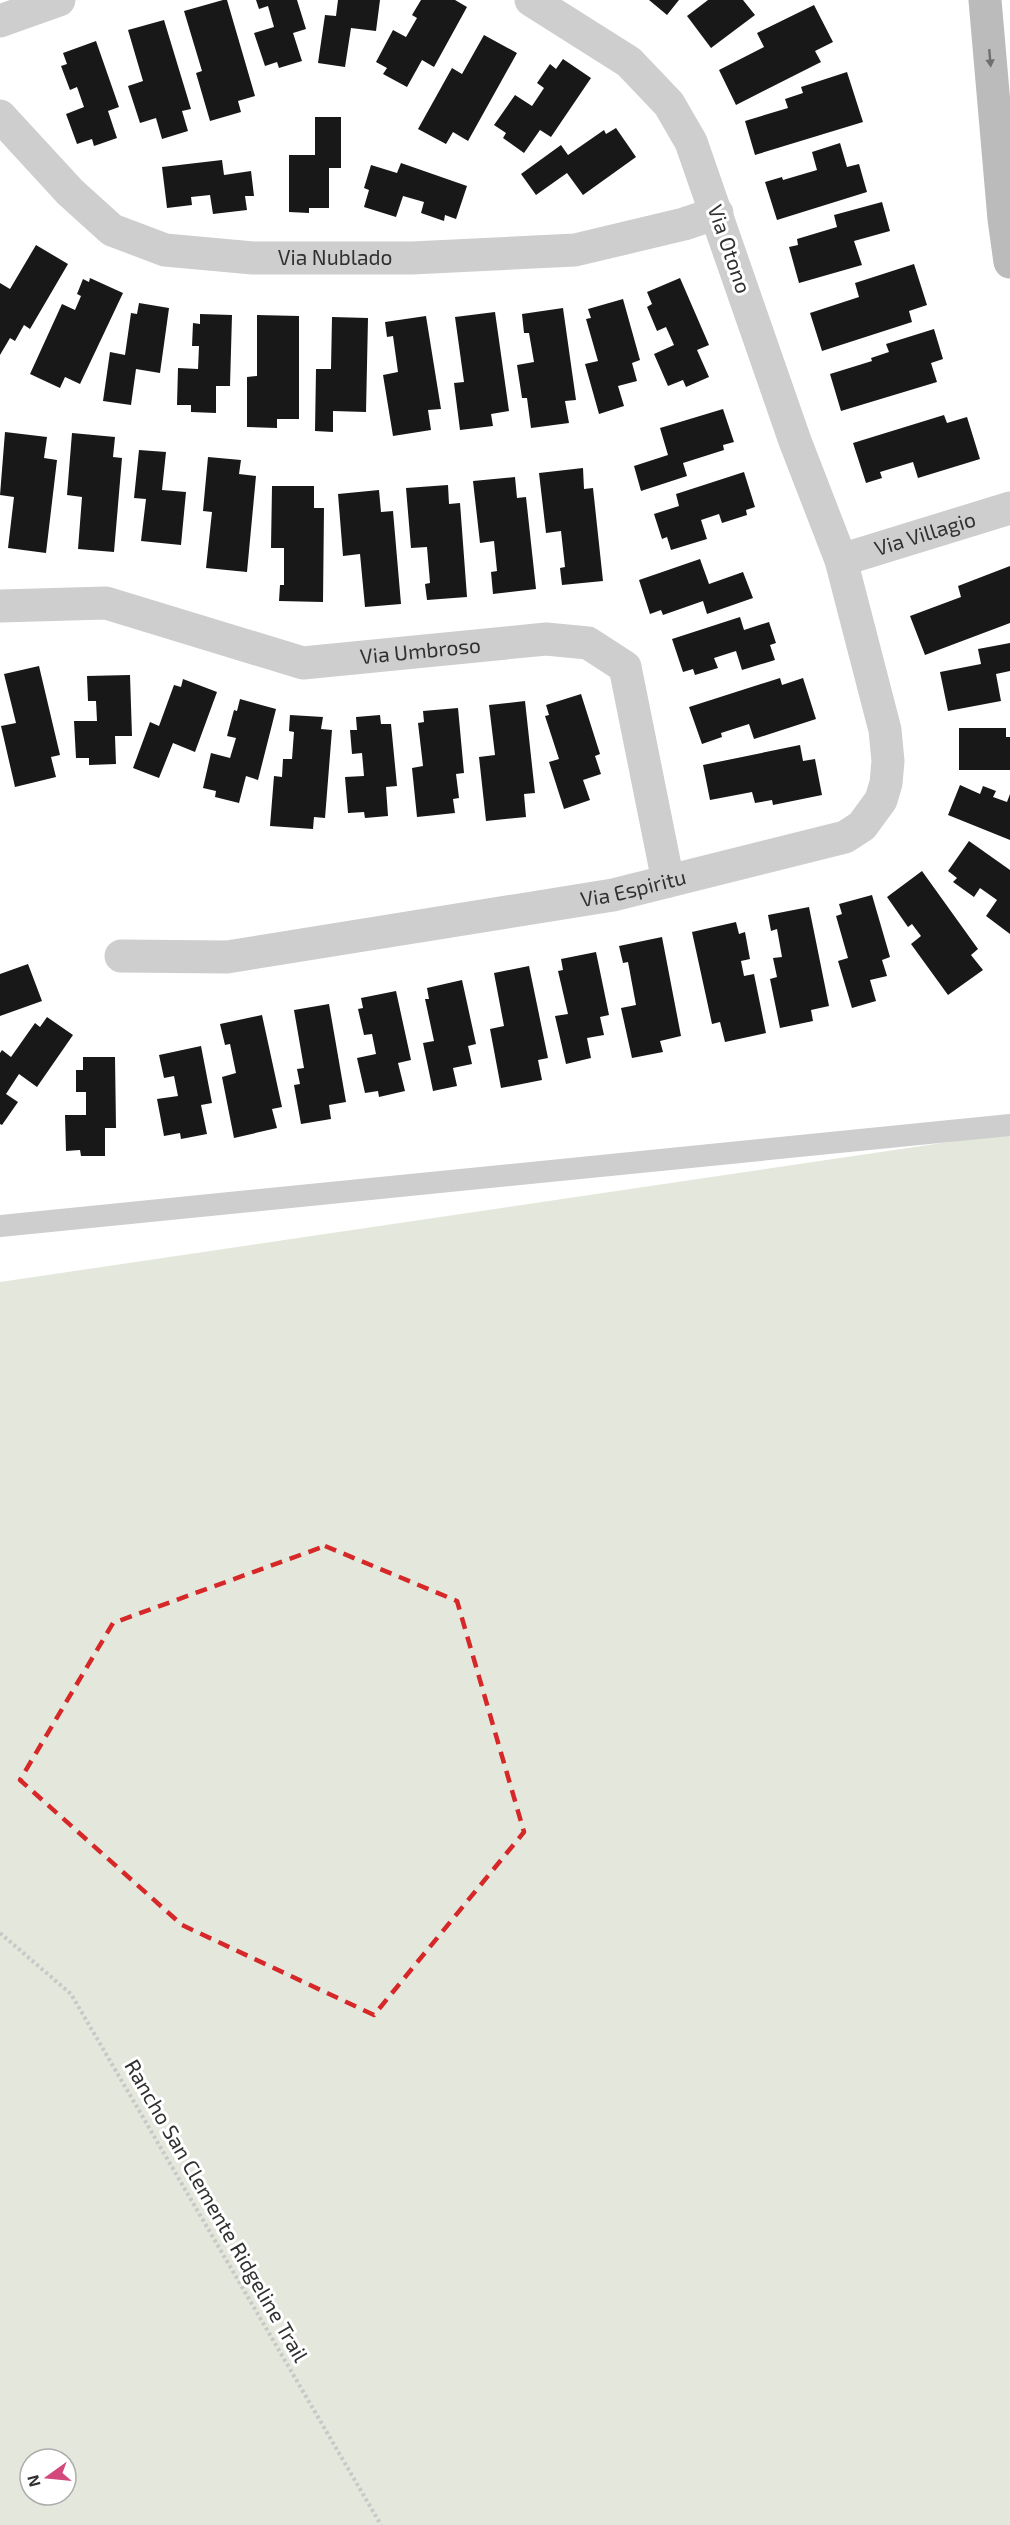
<svg xmlns="http://www.w3.org/2000/svg" width="1010" height="2525" viewBox="0 0 1010 2525" font-family="'Exo 2',sans-serif">
	<style>
		.green { fill: #e4e7db; fill-rule: evenodd }
		.building { fill: #181818 }
		.lines { fill: none; stroke-linecap: round; stroke-linejoin: round }
		.path { stroke: #c8c8c8; stroke-width: 4; stroke-dasharray: 3 3; stroke-linecap: butt }
		.lane { stroke: #cecece; stroke-width: 22 }
		.street { stroke: #cecece; stroke-width: 33 }
		.secondary { stroke: #bbb; stroke-width: 33 }
		.oneway { fill: #6f6f6f }
		.marked { fill: none; stroke: #d62828; stroke-width: 4.5; stroke-dasharray: 12 8; stroke-linejoin: round }
		.labels { text-anchor: middle; stroke-width: 6; stroke-linejoin: round; paint-order: stroke }
		.street-label { font-size: 21px; fill: #313131; stroke: #fff }
	</style>
	<rect width="100%" height="100%" fill="#fff"/>
	<path class="green" d="M1010 1133V2525H0V1282ZM30 2459H66V2495H30Z"/>
	<path class="building" d="M223 0H227L255 96 238 101 241 112 210 121 196 73 202 71 184 11Z
		M256 0H297L306 29 293 33 302 61 279 68 277 62 265 66 254 33 274 27 268 6 259 9Z
		M338 0H380L376 31 351 28 345 67 318 63 325 15 336 16Z
		M421 0H455L467 7 434 67 422 60 407 87 383 74 387 68 376 62 393 30 406 37 417 18 412 15Z
		M649 0H679L667 15Z
		M708 0H743L755 15 711 48 687 16Z
		M814 5 833 42 815 51 821 62 736 105 719 70 764 47 757 33Z
		M164 20 191 109 182 111 188 131 162 139 156 118 140 123 128 86 143 81 128 30Z
		M484 35 517 53 468 141 453 132 446 144 418 129 452 68 462 74Z
		M96 41 119 107 108 111 117 138 94 146 92 139 77 144 66 114 84 107 77 87 70 90 61 66 67 64 63 53Z
		M563 59 591 78 551 137 540 130 524 153 503 138 506 133 494 125 515 95 532 106 544 88 537 83 550 64 556 69Z
		M847 72 863 122 755 155 745 121 788 108 785 99 803 93 801 87Z
		M315 117H341V168H329V208H309V213L289 212V155H315Z
		M616 128 636 157 583 195 567 173 536 195 521 174 561 145 568 155 604 130 606 134Z
		M840 143 847 167 859 164 867 192 777 220 765 182 782 177 783 180 817 170 812 152Z
		M222 160 224 175 251 171 254 196H245L247 210 213 214 210 195 191 197 192 205 167 208 162 167Z
		M401 163 467 186 456 219 445 215 444 221 421 213 424 202 403 196 396 217 364 207 369 190 364 188 371 165 397 173Z
		M882 202 890 231 854 241 862 265 799 283 789 247 798 245 797 239 837 227 834 215Z
		M36 245 68 264 30 329 24 325 15 341 10 338 0 355V283L10 289Z
		M914 264 927 305 909 311 912 322 822 351 810 313 859 297 855 283Z
		M90 278 123 293 80 384 65 377 60 388 30 374 62 304 75 310 81 296 77 294 83 279 89 282Z
		M680 278 709 345 697 350 709 377 686 387 683 380 668 386 654 354 674 345 666 327 657 331 647 307 652 304 647 292Z
		M623 299 640 360 632 363 637 381 618 386 624 406 599 414 585 364 598 361 586 319 591 318 588 309Z
		M139 303 169 308 160 373 136 369 131 405 103 401 110 352 125 355 131 313 137 314Z
		M563 308 576 400 565 401 569 423 531 428 527 398H522L517 365 534 362 529 333H524L522 314Z
		M495 312 509 411 491 414 493 426 460 430 454 383 464 382 455 317Z
		M200 314 232 315 230 386H216V413L191 412V405H177L178 368 198 369 199 346H192L193 323 200 324Z
		M257 315 299 316V419H277V428L247 427V377L257 376Z
		M426 316 441 409 428 410 431 430 393 436 383 375 398 372 393 336 387 337 385 322Z
		M332 317 368 318 366 412 333 411V432L315 431 316 369H331Z
		M934 329 943 359 931 363 937 382 841 411 830 374 872 361 871 358 889 352 886 344Z
		M723 409 734 442 723 445 724 450 683 463 687 476 641 491 634 466 668 455 660 428Z
		M944 415 947 423 967 417 980 459 918 478 913 462 880 472 882 478 866 483 853 443Z
		M5 432 47 437 44 458 57 460 46 553 8 548 14 497 0 495Z
		M72 433 115 437 113 457 122 458 114 552 78 549 82 497 67 495Z
		M139 450 166 452 162 490 186 492 181 545 141 541 146 499 134 498Z
		M208 457 241 460 239 474 256 476 247 572 206 568 212 512 203 511Z
		M583 468 584 489 593 488 603 581 562 585 560 568 565 567 561 531 546 533 539 473Z
		M744 472 755 507 746 510 747 515 722 523 719 514 701 520 707 539 671 550 667 537 662 539 654 514 679 506 676 494Z
		M515 477 517 498 526 497 536 589 493 594 491 572 497 571 494 541 480 543 473 481Z
		M448 485 449 504 460 503 467 597 427 600 425 584 430 583 427 547 411 548 406 488Z
		M272 486H314V508H324L323 602 279 601 280 585H284V548H271Z
		M379 490 381 512 393 511 401 604 365 607 360 554 343 556 338 494Z
		M700 559 709 584 743 572 753 598 707 614 703 601 663 615 661 610 650 614 639 580Z
		M1010 566V623L925 655 910 616 961 597 958 586Z
		M740 617 744 630 769 622 776 643 770 645 775 660 742 670 736 651 714 658 718 668 695 675 693 669 683 672 672 639Z
		M1010 643V671L996 674 1001 701 948 711 940 672 981 664 978 649Z
		M39 666 60 755 51 757 56 777 15 787 1 726 16 723 4 674Z
		M130 675 132 736H115L116 764 89 765V758H76L74 721H97L96 701H88L87 676Z
		M780 678 782 685 803 678 816 719 754 739 749 724 721 733 722 737 702 744 689 707Z
		M183 679 217 692 195 752 173 743 159 778 133 768 150 722 159 726 174 685 181 687Z
		M581 694 600 754 595 756 601 774 583 780 590 800 564 809 549 762 559 759 545 716 549 715 546 705Z
		M240 699 276 709 258 780 246 776 239 803 215 797 216 791 203 788 211 753 230 758 236 738 227 736 234 710 237 711Z
		M525 701 535 793 524 794 526 817 486 821 479 757 495 755 489 705Z
		M458 708 464 773 456 774 459 798 453 799 455 813 417 817 412 768 423 766 418 723 424 722 423 711Z
		M290 715 323 717 321 729 332 730 325 818 314 817 313 829 270 826 274 776 282 777 283 759H292L294 732 289 731Z
		M380 715 381 724H391L397 786 386 787 388 816 365 818 364 812 348 813 345 777 364 776 362 753 352 754 350 730H357L356 717Z
		M959 728H1006V737H1010V770H959Z
		M800 745 803 761 815 759 822 795 773 805 772 800 755 803 752 792 710 800 703 765Z
		M960 785 980 794 983 786 996 791 993 797 1007 802 1010 794V840L948 815Z
		M969 841 1010 870V934L986 916 997 900 980 888 974 897 953 882 957 878 948 871Z
		M922 871 978 949 971 955 983 970 948 995 911 944 921 936 912 924 908 927 887 897Z
		M872 895 890 957 882 960 887 976 870 980 876 1001 852 1008 838 961 848 958 836 916 842 914 839 904Z
		M809 907 829 1006 811 1010 813 1021 780 1028 770 979 777 977 773 958 782 957 777 929 771 931 768 915Z
		M736 922 739 934 745 932 750 959 741 961 744 976 754 974 766 1033 725 1042 720 1022 712 1024 692 932Z
		M662 937 681 1036 660 1041 663 1052 632 1058 621 1008 636 1005 628 962 623 963 619 946Z
		M596 952 609 1015 600 1017 604 1035 587 1038 591 1058 566 1064 555 1016 568 1014 558 971 563 970 561 959Z
		M28 964 42 1001 0 1016V974Z
		M529 966 548 1058 538 1060 542 1080 501 1088 490 1029 504 1026 494 973Z
		M462 980 476 1044 468 1046 472 1064 453 1068 457 1086 433 1091 423 1043 434 1041 425 999H429L427 988Z
		M396 991 411 1060 398 1063 405 1091 379 1097 378 1091 365 1093 357 1058 376 1054 372 1034 364 1035 358 1009 363 1008 361 998Z
		M329 1004 346 1102 329 1105 331 1119 301 1124 294 1085 300 1084 297 1069 304 1068 294 1010Z
		M262 1015 282 1107 272 1109 277 1128 234 1138 222 1077 236 1073 230 1044 225 1045 220 1024Z
		M47 1017 73 1035 37 1087 19 1074 6 1094 18 1102 2 1125 0 1124V1053L2 1050 11 1057 35 1023 40 1027Z
		M201 1046 212 1103 201 1105 207 1134 181 1139 180 1133 164 1136 157 1099 178 1096 174 1076 164 1078 159 1055Z
		M83 1057H115L116 1128H105V1156H81L80 1150 66 1151 65 1115H86V1092H76V1070H83Z"/>
	<g class="lines">
		<path class="path" d="M0 1933 71 1994 381 2525"/>
		<path class="lane" d="M0 1226 1010 1125"/>
		<g class="street">
			<path d="M0 21 59 0"/>
			<path id="s1" d="M0 116 70 192 112 230 165 250 253 258H412L575 250 684 224 717 213"/>
			<path id="s2" d="M841 560 1010 508"/>
			<path id="s3" d="M0 606 106 603 303 663 546 639 588 643 625 667 668 881"/>
			<path id="s4" d="M121 956 227 957 613 895 845 837 862 826 881 800 886 783 888 761 885 730 841 560 795 441 691 142 669 104 629 62 531 0"/>
		</g>
		<path class="secondary" d="M985 0 1004 219 1010 262"/>
	</g>
	<defs><path id="oneway-solid" d="M-6-.8H1V-3.2L6.5 0L1 3.2V.8H-6Z" transform="scale(1.5)"/></defs>
	<use class="oneway" href="#oneway-solid" transform="translate(990 58) rotate(85)"/>
	<path class="marked" d="M325 1546 457 1601 524 1832 374 2015 182 1925 20 1780 113 1623Z"/>
	<g class="labels">
		<g class="street-label">
			<text transform="translate(729 249) rotate(71)" y="7">Via Otono</text>
			<text dy="7" stroke="none"><textPath href="#s1" startOffset="387">Via Nublado</textPath></text>
			<text dy="7" stroke="none"><textPath href="#s2" startOffset="88">Via Villagio</textPath></text>
			<text dy="7" stroke="none"><textPath href="#s3" startOffset="430">Via Umbroso</textPath></text>
			<text dy="7" stroke="none"><textPath href="#s4" startOffset="518">Via Espiritu</textPath></text>
			<text transform="translate(216 2211) rotate(60)" y="7">Rancho San Clemente Ridgeline Trail</text>
		</g>
	</g>
	<g transform="translate(48 2477) rotate(255)"><circle r="28" fill="#ffffff" stroke="#adadad" stroke-width="1.5"/>
	<path d="M0-4.5L10 22L0 15L-10 22Z" fill="#d2497b"/>
	<text y="-9" font-size="16" font-weight="bold" text-anchor="middle" fill="#313131">N</text>
	</g>
</svg>
